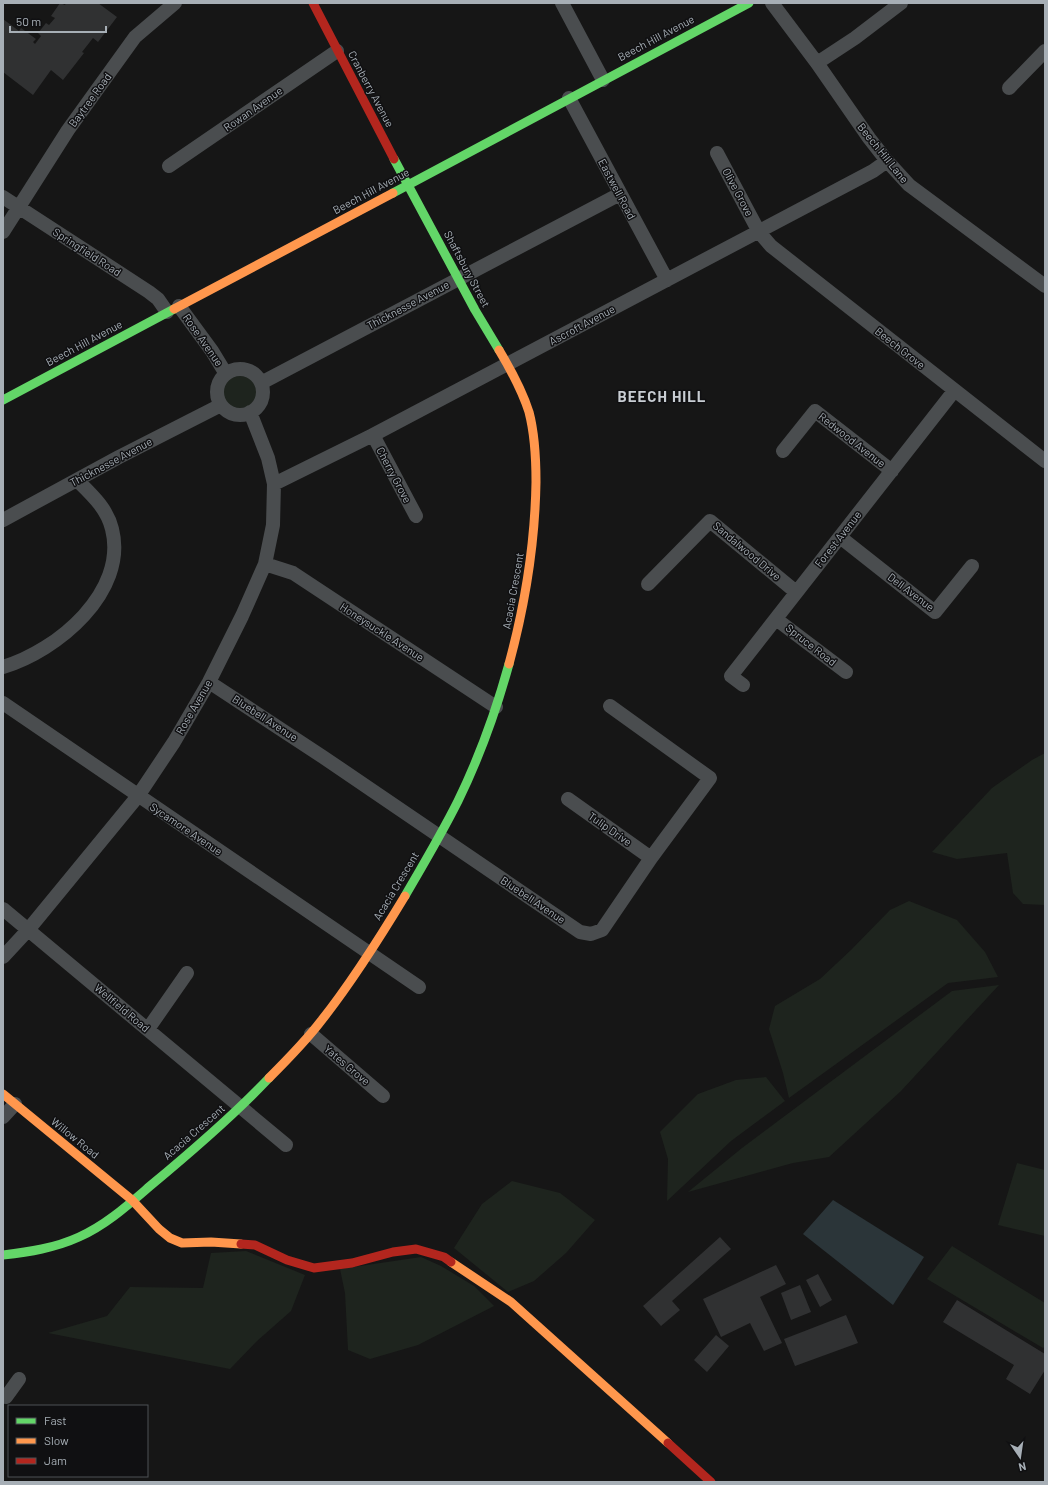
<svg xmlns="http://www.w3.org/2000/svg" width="1048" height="1485" viewBox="0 0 1048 1485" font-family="Barlow,sans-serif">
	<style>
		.green { fill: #1e241e }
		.water { fill: #2b3539 }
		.building { fill: #303132 }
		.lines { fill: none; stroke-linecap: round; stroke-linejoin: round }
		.street { stroke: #4a4d4f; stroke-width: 14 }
		.fast { stroke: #63d668; stroke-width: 9 }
		.slow { stroke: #ff974d; stroke-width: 9 }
		.jam { stroke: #b3261e; stroke-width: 9 }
		.labels { text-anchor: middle; stroke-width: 3; stroke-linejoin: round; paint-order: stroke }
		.street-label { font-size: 11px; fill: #a7afb6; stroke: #101012 }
		.district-label { font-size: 15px; font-weight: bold; letter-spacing: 1px; fill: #c8cdd3; stroke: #101012 }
	</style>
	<rect width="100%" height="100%" fill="#161616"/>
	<path class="green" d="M223 392a17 17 0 1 1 34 0a17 17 0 1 1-34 0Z
		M1045 753V905L1023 904 1013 893 1007 853 957 859 932 852 992 788 1032 760Z
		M909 901 957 920 985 952 998 977 948 983 789 1098 783 1073 769 1029 775 1006 820 979 851 950 890 910Z
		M999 985 901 1091 829 1157 793 1163 688 1192 742 1148 952 991Z
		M766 1077 785 1101 731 1141 667 1201 668 1159 660 1132 698 1094 736 1080Z
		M1017 1163 1045 1170V1236L998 1225Z
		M512 1181 560 1193 595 1220 566 1253 534 1281 508 1292 454 1248 482 1204Z
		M952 1246 1045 1303V1346L1043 1348 927 1279Z
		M246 1251 305 1275 291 1311 257 1341 230 1369 48 1333 107 1316 130 1287 203 1288 211 1253Z
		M421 1257 441 1266 474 1286 494 1306 418 1345 370 1359 348 1350 345 1293 340 1269Z"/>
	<path class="water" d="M833 1200 924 1257 893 1305 803 1234Z"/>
	<path class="building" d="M60 3 65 5 66 3H98L117 17 98 42 93 38 82 52 84 53 63 80 51 70 33 95 3 72V19L19 31 21 28 36 39 33 42 35 44 41 36 38 33 46 23 49 25 55 18 51 16Z
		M720 1237 731 1249 672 1301 680 1310 661 1326 643 1306Z
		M776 1265 786 1284 760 1297 782 1343 764 1351 750 1323 721 1337 703 1299Z
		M818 1274 832 1300 820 1307 806 1280Z
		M800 1285 811 1312 791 1320 781 1293Z
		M957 1300 1045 1354V1370L1030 1394 1006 1379 1014 1365 943 1322Z
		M846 1315 858 1343 795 1366 784 1339Z
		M716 1335 729 1346 707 1372 694 1360Z"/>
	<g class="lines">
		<path class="street" d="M562 3 603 80
			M772 3 817 63 869 138 887 161 909 185 1045 286
			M817 63 855 38 901 3
			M1009 88 1045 51
			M569 98 667 280
			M717 153 759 232 771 246 1045 461
			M169 166 337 51
			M3 197 149 292 158 299 167 312
			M3 232 68 130 135 37 175 3
			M179 306 212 351 226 374
			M217 392a23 23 0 1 1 46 0a23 23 0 1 1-46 0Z
			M261 383 620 194
			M373 435 416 516
			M783 451 815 411 892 471
			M274 484 373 435 873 171 887 161
			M3 520 119 457 221 405
			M840 537 935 612 972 566
			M265 564 293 573 496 707
			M648 584 710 521 796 592
			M776 619 846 672
			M3 667C57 651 128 592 112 529 107 508 91 494 77 480
			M209 682 323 757 580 932 591 934 602 930 651 858 710 778 610 706
			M743 685 731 676 954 391
			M3 703 419 987
			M568 799 651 858
			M3 909 286 1145
			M3 957 28 930 138 796 174 742 209 682 242 616 265 564 273 525 274 484 268 458 250 412
			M148 1029 187 973
			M311 1034 383 1096
			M3 1117 15 1104
			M6 1397 19 1379"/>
		<path class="fast" d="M394 159 475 310 499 350
			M393 193 749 3
			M3 400 174 309
			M405 896C423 865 442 833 458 801 479 758 496 711 509 664
			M3 1255C29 1252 55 1248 79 1237 106 1225 128 1205 150 1186 191 1152 232 1117 269 1078"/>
		<path class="slow" d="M174 309 393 193
			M499 350C511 370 522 390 529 412 535 435 536 459 536 482 535 544 525 605 509 664
			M269 1078C287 1060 305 1042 321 1021 352 982 379 939 405 896
			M3 1094 132 1200 159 1229 170 1238 182 1243 211 1242 241 1244
			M451 1262 511 1302 668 1443"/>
		<path class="jam" d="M313 3 394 159
			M241 1244 255 1245 287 1260 314 1268 352 1263 393 1252 416 1249 444 1257 451 1262
			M668 1443 711 1482"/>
	</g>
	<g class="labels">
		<g class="street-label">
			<text transform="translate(656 38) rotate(-28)" y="4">Beech Hill Avenue</text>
			<text transform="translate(371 89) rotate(62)" y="4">Cranberry Avenue</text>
			<text transform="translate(90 100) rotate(-54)" y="4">Baytree Road</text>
			<text transform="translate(253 109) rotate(-35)" y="4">Rowan Avenue</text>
			<text transform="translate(883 153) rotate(51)" y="4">Beech Hill Lane</text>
			<text transform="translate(617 189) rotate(62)" y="4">Eastwell Road</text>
			<text transform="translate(371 191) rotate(-28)" y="4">Beech Hill Avenue</text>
			<text transform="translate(738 192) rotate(62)" y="4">Olive Grove</text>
			<text transform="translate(87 252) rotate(33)" y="4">Springfield Road</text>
			<text transform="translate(467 269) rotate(62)" y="4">Shaftsbury Street</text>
			<text transform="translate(408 305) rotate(-28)" y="4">Thicknesse Avenue</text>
			<text transform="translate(582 325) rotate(-28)" y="4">Ascroft Avenue</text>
			<text transform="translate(203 340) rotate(55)" y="4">Rose Avenue</text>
			<text transform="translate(84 343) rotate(-28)" y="4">Beech Hill Avenue</text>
			<text transform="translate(900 348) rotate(38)" y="4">Beech Grove</text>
			<text transform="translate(852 440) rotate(38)" y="4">Redwood Avenue</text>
			<text transform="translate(111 462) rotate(-28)" y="4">Thicknesse Avenue</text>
			<text transform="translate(394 475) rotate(62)" y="4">Cherry Grove</text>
			<text transform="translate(838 539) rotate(-52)" y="4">Forest Avenue</text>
			<text transform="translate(747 551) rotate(40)" y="4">Sandalwood Drive</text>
			<text transform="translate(513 591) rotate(-80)" y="4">Acacia Crescent</text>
			<text transform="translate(911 592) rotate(37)" y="4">Dell Avenue</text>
			<text transform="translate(382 632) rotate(33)" y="4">Honeysuckle Avenue</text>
			<text transform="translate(811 645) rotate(38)" y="4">Spruce Road</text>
			<text transform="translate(194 707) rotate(-60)" y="4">Rose Avenue</text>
			<text transform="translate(265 718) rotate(33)" y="4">Bluebell Avenue</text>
			<text transform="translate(186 829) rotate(34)" y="4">Sycamore Avenue</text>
			<text transform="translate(610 829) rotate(35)" y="4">Tulip Drive</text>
			<text transform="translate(396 886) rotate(-59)" y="4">Acacia Crescent</text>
			<text transform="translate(533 900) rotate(34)" y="4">Bluebell Avenue</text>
			<text transform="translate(122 1008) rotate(40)" y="4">Wellfield Road</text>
			<text transform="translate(347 1065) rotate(40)" y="4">Yates Grove</text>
			<text transform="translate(194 1132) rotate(-41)" y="4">Acacia Crescent</text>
			<text transform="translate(75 1138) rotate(39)" y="4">Willow Road</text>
		</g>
		<g class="district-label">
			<text x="662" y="402">BEECH HILL</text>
		</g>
	</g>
	<rect width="1048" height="1485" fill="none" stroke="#a7afb6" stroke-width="8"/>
	<rect x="8" y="1405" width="140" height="72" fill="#101012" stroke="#4c5054"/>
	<rect x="16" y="1418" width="20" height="6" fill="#63d668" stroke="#4c5054"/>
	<text x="44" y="1425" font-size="12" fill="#a7afb6">Fast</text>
	<rect x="16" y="1438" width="20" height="6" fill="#ff974d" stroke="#4c5054"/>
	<text x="44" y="1445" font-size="12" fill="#a7afb6">Slow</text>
	<rect x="16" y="1458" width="20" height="6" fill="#b3261e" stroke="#4c5054"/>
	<text x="44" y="1465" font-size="12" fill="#a7afb6">Jam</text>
	<g transform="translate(1020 1457) rotate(167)" stroke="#101012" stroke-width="3" paint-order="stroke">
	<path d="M0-3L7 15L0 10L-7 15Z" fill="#a7afb6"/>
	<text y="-6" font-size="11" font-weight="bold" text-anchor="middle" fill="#a7afb6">N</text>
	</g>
	<path d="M10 26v6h96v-6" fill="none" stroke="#a7afb6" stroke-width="2"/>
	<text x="16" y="26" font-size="12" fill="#a7afb6" stroke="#101012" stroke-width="3" paint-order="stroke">50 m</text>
</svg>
